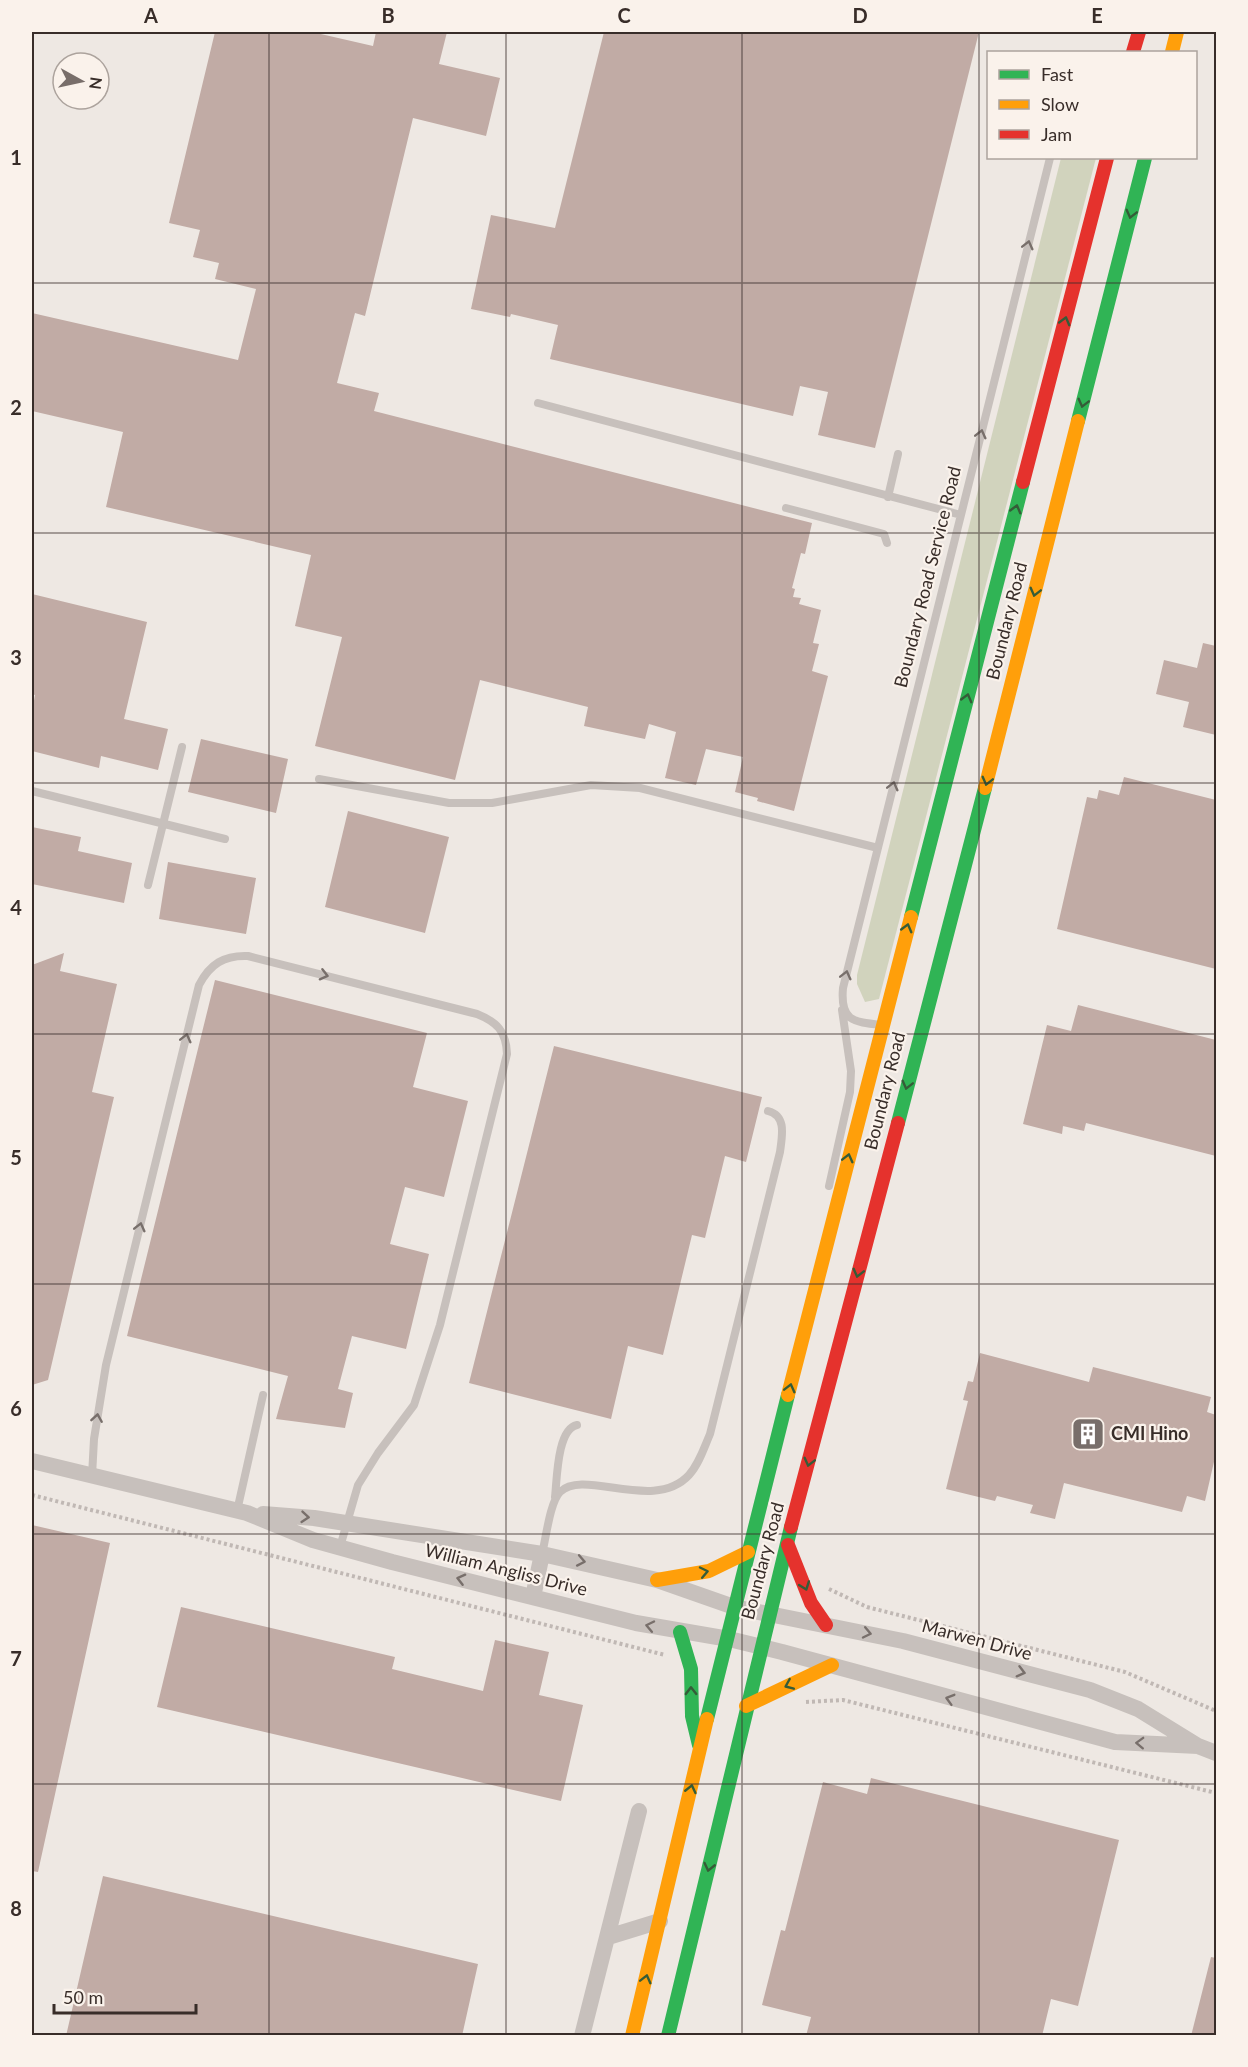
<svg xmlns="http://www.w3.org/2000/svg" width="1248" height="2067" viewBox="0 0 1248 2067" font-family="Lato,sans-serif">
	<style>
		.green { fill: #d1d3bd }
		.building { fill: #c1aba5 }
		.lines { fill: none; stroke-linecap: round; stroke-linejoin: round }
		.path { stroke: #c0b8b4; stroke-width: 4; stroke-dasharray: 3 3; stroke-linecap: butt }
		.lane { stroke: #c7c0bc; stroke-width: 8 }
		.street { stroke: #c7c0bc; stroke-width: 16 }
		.fast { stroke: #30b455; stroke-width: 14 }
		.slow { stroke: #ff9f0a; stroke-width: 14 }
		.jam { stroke: #e5322d; stroke-width: 14 }
		.oneway { stroke: #355c38 }
		.oneway2 { stroke: #786f6b }
		.grid { fill: none; stroke: #382d29; stroke-width: 1.5; stroke-opacity: 0.55 }
		.labels { text-anchor: middle; stroke-width: 4.5; stroke-linejoin: round; paint-order: stroke }
		.street-label { font-size: 18px; fill: #382d29; stroke: #faf2eb }
		.poi-label { font-size: 18px; font-weight: bold; fill: #382d29; stroke: #faf2eb; text-anchor: start }
		.neatline { fill: none; stroke: #382d29; stroke-width: 2 }
		.grid-label { font-size: 20px; text-anchor: middle; font-weight: bold; fill: #382d29 }
	</style>
	<rect width="100%" height="100%" fill="#eee8e3"/>
	<path class="green" d="M1061 158H1096L879 999 865 1002 857 984V975Z"/>
	<path class="building" d="M215 32H312L373 46 376 32H447L439 64 500 78 486 136 413 118 365 316 355 313 337 383 379 393 374 411 812 523 805 554 801 553 792 588 795 589 793 597 801 598 799 604 821 610 813 643 819 644 812 671 828 676 794 811 757 801 758 798 735 792 743 757 706 749 696 785 665 778 676 732 649 724 645 739 584 726 588 707 480 680 455 780 315 746 342 637 295 626 311 555 106 507 123 432 32 411V313L238 360 256 289 215 279 219 263 193 257 200 230 169 223Z
		M604 32H979L875 448 818 435 828 392 800 386 793 416 550 359 558 325 511 314 510 317 471 309 491 215 555 228Z
		M32 594 147 622 124 719 168 729 158 770 101 756 99 768 32 751V712L35 695 32 694Z
		M1203 643 1216 646V735L1183 727 1189 702 1156 694 1164 660 1197 668Z
		M201 739 288 759 276 813 188 792Z
		M1124 777 1216 800V969L1057 929 1087 797 1097 799 1099 790 1119 795Z
		M348 811 449 837 425 933 325 907Z
		M32 827 81 837 78 851 132 863 124 903 32 884Z
		M168 862 256 878 246 934 159 919Z
		M64 953 60 971 117 984 92 1092 114 1097 48 1380 32 1385V965Z
		M215 980 427 1033 413 1087 468 1101 444 1197 405 1187 390 1244 429 1254 406 1349 352 1336 338 1389 353 1393 345 1428 276 1419 288 1376 127 1336Z
		M1078 1005 1216 1040V1156L1086 1123 1084 1131 1063 1126 1062 1134 1023 1124 1047 1025 1071 1031Z
		M554 1046 762 1097 746 1162 725 1156 705 1238 692 1235 663 1355 628 1346 611 1419 469 1383Z
		M980 1353 1089 1382 1093 1367 1211 1397 1207 1412 1216 1415V1453L1205 1501 1187 1496 1182 1512 1064 1483 1055 1519 1030 1513 1033 1505 997 1496 995 1501 946 1489 968 1401 963 1400 968 1381 973 1382Z
		M32 1525 110 1543 38 1872 32 1871Z
		M181 1607 395 1657 392 1669 483 1691 495 1640 549 1652 539 1695 583 1705 561 1801 157 1707Z
		M871 1778 1119 1840 1078 2006 1051 1999 1042 2036H806L811 2017 762 2005 781 1930 785 1931 823 1782 867 1794Z
		M103 1876 478 1964 462 2036H66Z
		M1211 1957 1216 1958V2036H1191Z"/>
	<g class="lines">
		<path class="path" d="M32 1495 665 1655
			M829 1589 867 1607 1125 1672 1216 1711
			M806 1702 843 1700 1216 1793"/>
		<path class="lane" d="M538 403 961 515
			M888 497 898 454
			M786 508 884 534 887 543
			M319 779 449 803H492L591 785 640 788 878 848
			M32 791 225 839
			M148 885 182 747
			M882 1025C853 1022 840 1021 843 988L1050 158
			M829 1186 850 1092 851 1071 842 1010
			M92 1476 94 1439 106 1365 199 985C210 964 224 955 248 956L477 1014C497 1022 506 1031 507 1054L440 1325 414 1405 378 1453 358 1485 340 1547
			M555 1497C557 1480 557 1429 577 1425
			M237 1511 263 1395
			M542 1554C546 1538 550 1502 560 1492 584 1468 654 1513 689 1475 699 1464 704 1448 710 1434L780 1152C782 1136 787 1116 768 1111"/>
		<path class="street" d="M32 1461 247 1513 313 1540 392 1562 636 1623 729 1639 782 1652 1115 1742 1198 1746
			M263 1514 314 1518 542 1554 657 1580 734 1607 903 1641 1090 1690 1138 1709 1198 1746 1216 1753
			M533 1597 542 1554
			M608 1937 660 1921
			M582 2036 639 1811"/>
		<path class="fast" d="M1078 421 1145 158
			M911 917 1023 482
			M898 1123 985 788
			M680 1632 691 1669 692 1716 699 1745
			M707 1719 788 1395
			M668 2036 791 1527"/>
		<path class="slow" d="M1172 52 1177 32
			M985 788 1078 421
			M788 1395 911 917
			M657 1580 709 1571 748 1552
			M746 1706 832 1665
			M632 2036 707 1719"/>
		<path class="jam" d="M1133 52 1139 32
			M1023 482 1107 158
			M791 1527 898 1123
			M788 1545 811 1603 826 1625"/>
	</g>
	<defs><path id="oneway-chevron" d="M-2-3.5L2.5 0L-2 3.5" fill="none" stroke-width="1.6" stroke-linecap="round" stroke-linejoin="round" transform="scale(1.5)"/></defs>
	<g class="oneway">
		<use href="#oneway-chevron" transform="translate(1131 214) rotate(104)"/>
		<use href="#oneway-chevron" transform="translate(1065 321) rotate(-75)"/>
		<use href="#oneway-chevron" transform="translate(1083 403) rotate(104)"/>
		<use href="#oneway-chevron" transform="translate(1016 509) rotate(-75)"/>
		<use href="#oneway-chevron" transform="translate(1035 592) rotate(104)"/>
		<use href="#oneway-chevron" transform="translate(967 698) rotate(-75)"/>
		<use href="#oneway-chevron" transform="translate(987 781) rotate(104)"/>
		<use href="#oneway-chevron" transform="translate(907 928) rotate(-75)"/>
		<use href="#oneway-chevron" transform="translate(907 1085) rotate(104)"/>
		<use href="#oneway-chevron" transform="translate(848 1158) rotate(-76)"/>
		<use href="#oneway-chevron" transform="translate(858 1273) rotate(104)"/>
		<use href="#oneway-chevron" transform="translate(790 1388) rotate(-76)"/>
		<use href="#oneway-chevron" transform="translate(809 1462) rotate(104)"/>
		<use href="#oneway-chevron" transform="translate(704 1572) rotate(-12)"/>
		<use href="#oneway-chevron" transform="translate(805 1586) rotate(70)"/>
		<use href="#oneway-chevron" transform="translate(789 1685) rotate(157)"/>
		<use href="#oneway-chevron" transform="translate(691 1691) rotate(-91)"/>
		<use href="#oneway-chevron" transform="translate(691 1789) rotate(-77)"/>
		<use href="#oneway-chevron" transform="translate(709 1867) rotate(103)"/>
		<use href="#oneway-chevron" transform="translate(646 1979) rotate(-76)"/>
	</g>
	<g class="oneway2">
		<use href="#oneway-chevron" transform="translate(1028 245) rotate(-76)"/>
		<use href="#oneway-chevron" transform="translate(981 434) rotate(-76)"/>
		<use href="#oneway-chevron" transform="translate(893 786) rotate(-76)"/>
		<use href="#oneway-chevron" transform="translate(324 975) rotate(14)"/>
		<use href="#oneway-chevron" transform="translate(846 975) rotate(-76)"/>
		<use href="#oneway-chevron" transform="translate(186 1038) rotate(-76)"/>
		<use href="#oneway-chevron" transform="translate(140 1227) rotate(-76)"/>
		<use href="#oneway-chevron" transform="translate(97 1418) rotate(-81)"/>
		<use href="#oneway-chevron" transform="translate(305 1517) rotate(5)"/>
		<use href="#oneway-chevron" transform="translate(581 1561) rotate(11)"/>
		<use href="#oneway-chevron" transform="translate(461 1579) rotate(-166)"/>
		<use href="#oneway-chevron" transform="translate(650 1626) rotate(-168)"/>
		<use href="#oneway-chevron" transform="translate(867 1633) rotate(12)"/>
		<use href="#oneway-chevron" transform="translate(1021 1672) rotate(15)"/>
		<use href="#oneway-chevron" transform="translate(950 1699) rotate(-164)"/>
		<use href="#oneway-chevron" transform="translate(1140 1743) rotate(-178)"/>
	</g>
	<path class="grid" d="M269 32V2036M506 32V2036M742 32V2036M979 32V2036M32 283H1216M32 533H1216M32 783H1216M32 1034H1216M32 1284H1216M32 1534H1216M32 1784H1216"/>
	<defs>
		<g id="building-square" transform="scale(1.725)"><rect x="-9" y="-9" width="18" height="18" rx="4" fill="#786e6a" stroke="#faf2eb"/><path d="M-4-6H4V6H1V3H-1V6H-4ZM-2.5-4.3h1.7v1.8h-1.7ZM.8-4.3h1.7v1.8H.8ZM-2.5-1h1.7V.8h-1.7ZM.8-1h1.7V.8H.8Z" fill="#fff"/></g>
	</defs>
	<g fill-rule="evenodd">
		<use href="#building-square" x="1088" y="1434"/>
	</g>
	<g class="labels">
		<g class="street-label">
			<text transform="translate(928 577) rotate(-76)" y="6">Boundary Road Service Road</text>
			<text transform="translate(1007 621) rotate(-76)" y="6">Boundary Road</text>
			<text transform="translate(885 1091) rotate(-76)" y="6">Boundary Road</text>
			<text transform="translate(763 1561) rotate(-75)" y="6">Boundary Road</text>
			<text transform="translate(506 1570) rotate(14)" y="6">William Angliss Drive</text>
			<text transform="translate(977 1640) rotate(15)" y="6">Marwen Drive</text>
		</g>
		<g class="poi-label">
			<text x="1111" y="1440">CMI Hino</text>
		</g>
	</g>
	<rect width="1248" height="2067" fill="none" stroke="#faf2eb" stroke-width="66"/>
	<rect x="987" y="51" width="210" height="108" fill="#faf2eb" stroke="#aca39d" stroke-width="1.5"/>
	<rect x="999" y="70" width="30" height="9" fill="#30b455" stroke="#aca39d" stroke-width="1.5"/>
	<text x="1041" y="81" font-size="18" fill="#382d29">Fast</text>
	<rect x="999" y="100" width="30" height="9" fill="#ff9f0a" stroke="#aca39d" stroke-width="1.5"/>
	<text x="1041" y="111" font-size="18" fill="#382d29">Slow</text>
	<rect x="999" y="130" width="30" height="9" fill="#e5322d" stroke="#aca39d" stroke-width="1.5"/>
	<text x="1041" y="141" font-size="18" fill="#382d29">Jam</text>
	<g transform="translate(81 81) rotate(98)"><circle r="28" fill="#faf2eb" stroke="#aca39d" stroke-width="1.5"/>
	<path d="M0-4.5L10 22L0 15L-10 22Z" fill="#786e6a"/>
	<text y="-9" font-size="16" font-weight="bold" text-anchor="middle" fill="#382d29">N</text>
	</g>
	<path d="M54 2004v9h142v-9" fill="none" stroke="#382d29" stroke-width="3"/>
	<text x="63" y="2004" font-size="18" fill="#382d29" stroke="#faf2eb" stroke-width="4.5" paint-order="stroke">50 m</text>
	<rect x="33" y="33" width="1182" height="2001" class="neatline"/>
	<g class="grid-label">
		<text x="151" y="23">A</text>
		<text x="388" y="23">B</text>
		<text x="624" y="23">C</text>
		<text x="860" y="23">D</text>
		<text x="1097" y="23">E</text>
		<text x="16" y="165">1</text>
		<text x="16" y="415">2</text>
		<text x="16" y="665">3</text>
		<text x="16" y="915">4</text>
		<text x="16" y="1165">5</text>
		<text x="16" y="1416">6</text>
		<text x="16" y="1666">7</text>
		<text x="16" y="1916">8</text>
	</g>
</svg>
